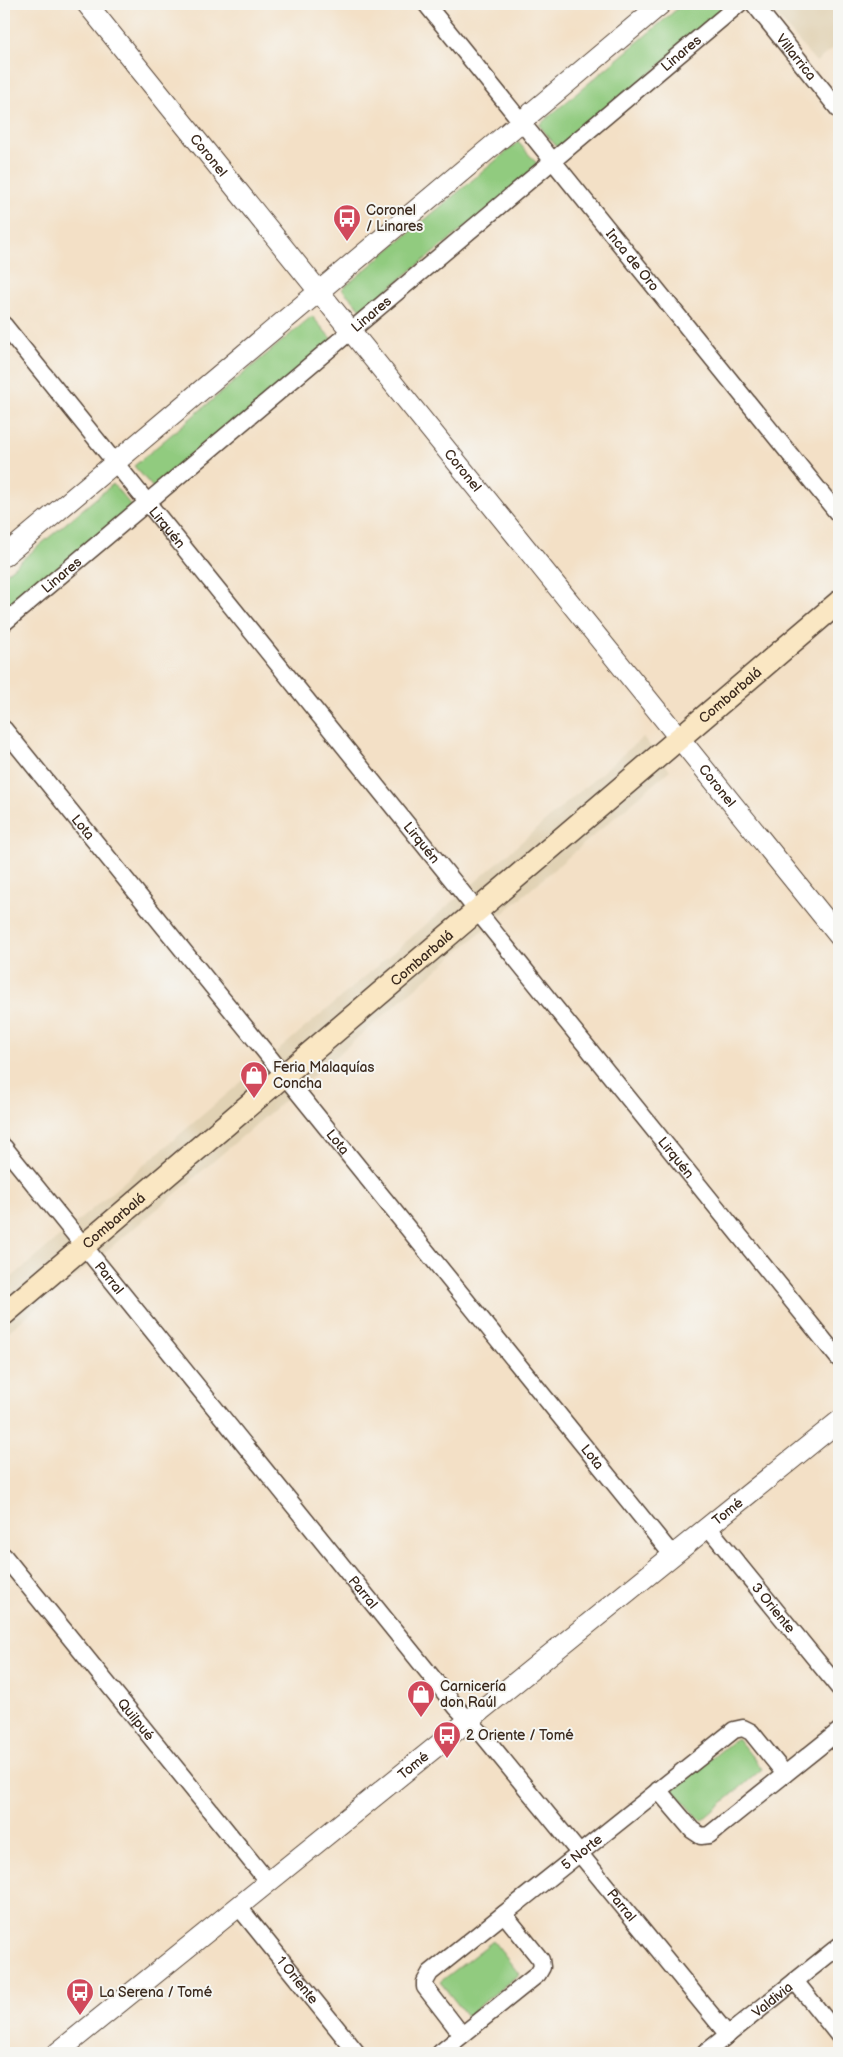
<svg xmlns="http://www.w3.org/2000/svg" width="843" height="2057" viewBox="0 0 843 2057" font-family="'Balsamiq Sans',sans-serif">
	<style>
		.built { fill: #e1d2b4 }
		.green { fill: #91cb7f; stroke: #667a4e }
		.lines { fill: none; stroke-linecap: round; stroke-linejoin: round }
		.minor-casing { stroke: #574537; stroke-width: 19 }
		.tertiary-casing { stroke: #574537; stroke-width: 22 }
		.secondary-casing { stroke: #574537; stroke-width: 25 }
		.minor { stroke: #fff; stroke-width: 16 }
		.tertiary { stroke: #fff; stroke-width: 20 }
		.secondary { stroke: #fae7c3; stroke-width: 22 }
		.labels { text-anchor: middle; stroke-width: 4; stroke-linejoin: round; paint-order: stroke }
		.street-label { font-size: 14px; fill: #3b2a1e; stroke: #f6f6f2 }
		.poi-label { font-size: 14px; fill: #3b2a1e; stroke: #f6f6f2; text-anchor: start }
	</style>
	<rect width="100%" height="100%" fill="#f6f6f2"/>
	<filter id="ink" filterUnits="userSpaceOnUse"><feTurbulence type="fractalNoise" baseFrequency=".02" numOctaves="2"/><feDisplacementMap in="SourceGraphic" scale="10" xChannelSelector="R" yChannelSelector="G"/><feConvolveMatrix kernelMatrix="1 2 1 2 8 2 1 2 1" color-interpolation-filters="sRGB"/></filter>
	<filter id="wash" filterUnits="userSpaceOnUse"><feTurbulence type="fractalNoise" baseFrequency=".0096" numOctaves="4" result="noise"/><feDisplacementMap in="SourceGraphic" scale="20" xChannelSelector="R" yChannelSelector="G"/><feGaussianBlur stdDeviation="1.12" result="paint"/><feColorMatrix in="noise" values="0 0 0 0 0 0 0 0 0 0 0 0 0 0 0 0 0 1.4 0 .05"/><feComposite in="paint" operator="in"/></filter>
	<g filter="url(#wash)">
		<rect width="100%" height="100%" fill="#f3e0c6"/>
		<path class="built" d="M767 4H839V43L816 62Z
			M643 737 670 770 167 1201 4 1335V1284L409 939Z"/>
		<path class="green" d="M683 4H731L560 151 539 125Z
			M518 142 540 167 362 310 342 289Z
			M312 316 334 342 156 491 134 466Z
			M113 484 134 509 4 619V575Z
			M737 1738 762 1769 701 1821 673 1789Z
			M493 1941 519 1974 467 2016 440 1982Z"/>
	</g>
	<g filter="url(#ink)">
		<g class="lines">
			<g class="minor-casing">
				<g id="minor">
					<path id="s1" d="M426 4 839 515"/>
					<path id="s2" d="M754 4 839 110"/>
					<path id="s3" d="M4 325 839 1359"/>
					<path id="s4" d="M4 623 739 4"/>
					<path id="s5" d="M4 729 673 1556"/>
					<path id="s6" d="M4 1147 457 1708 482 1734 728 2035"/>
					<path id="s7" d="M708 1527 839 1688"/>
					<path id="s8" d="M4 1556 268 1882"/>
					<path d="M658 1790 692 1830 701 1836 709 1835 839 1731"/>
					<path id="s9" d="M238 1906 357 2053"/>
					<path d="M795 1981 839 2036"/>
					<path id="s10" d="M462 2035 425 1987V1982L430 1973 734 1730 743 1728 751 1732 785 1774"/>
					<path d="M440 2053 538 1974 542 1967 541 1960 504 1914"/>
					<path id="s11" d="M705 2053 839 1946"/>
				</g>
			</g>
			<g class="tertiary-casing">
				<g id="tertiary">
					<path id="s12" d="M87 4 839 936"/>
					<path d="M4 556 661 4"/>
					<path id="s13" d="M57 2053 839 1421"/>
				</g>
			</g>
			<g class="secondary-casing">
				<g id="secondary">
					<path id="s14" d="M4 1314 839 602"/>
				</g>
			</g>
			<use href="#minor" class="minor"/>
			<use href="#tertiary" class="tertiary"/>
			<use href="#secondary" class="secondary"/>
		</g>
	</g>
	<defs>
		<g id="bus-pin" transform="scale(1.4375)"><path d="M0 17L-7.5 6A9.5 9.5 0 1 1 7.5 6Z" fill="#d1495b" stroke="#f6f6f2"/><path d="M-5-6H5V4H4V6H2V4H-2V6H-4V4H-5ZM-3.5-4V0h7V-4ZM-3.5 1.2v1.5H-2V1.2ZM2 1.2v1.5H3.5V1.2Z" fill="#fff"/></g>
		<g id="shop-pin" transform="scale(1.4375)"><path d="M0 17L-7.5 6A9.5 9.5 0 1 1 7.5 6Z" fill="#d1495b" stroke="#f6f6f2"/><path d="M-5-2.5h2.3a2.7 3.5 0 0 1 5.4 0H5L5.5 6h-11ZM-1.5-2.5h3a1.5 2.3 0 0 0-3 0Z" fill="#fff"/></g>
	</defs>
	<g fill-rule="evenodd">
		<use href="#bus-pin" x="347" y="218"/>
		<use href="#shop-pin" x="254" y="1075"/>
		<use href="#shop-pin" x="421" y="1694"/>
		<use href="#bus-pin" x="447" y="1735"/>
		<use href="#bus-pin" x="80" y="1992"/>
	</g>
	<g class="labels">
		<g class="street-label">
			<text dy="5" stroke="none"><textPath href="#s4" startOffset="885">Linares</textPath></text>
			<text dy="5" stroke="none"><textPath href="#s2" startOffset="68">Villarrica</textPath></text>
			<text dy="5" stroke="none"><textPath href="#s12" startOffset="194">Coronel</textPath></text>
			<text dy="5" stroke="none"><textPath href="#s1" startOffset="329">Inca de Oro</textPath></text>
			<text dy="5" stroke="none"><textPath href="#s4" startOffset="480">Linares</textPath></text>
			<text dy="5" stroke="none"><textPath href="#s12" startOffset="599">Coronel</textPath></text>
			<text dy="5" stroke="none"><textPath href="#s3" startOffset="260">Lirquén</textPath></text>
			<text dy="5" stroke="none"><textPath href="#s4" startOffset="75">Linares</textPath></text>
			<text dy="5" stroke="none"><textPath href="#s14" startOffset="954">Combarbalá</textPath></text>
			<text dy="5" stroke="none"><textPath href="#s12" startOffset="1004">Coronel</textPath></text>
			<text dy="5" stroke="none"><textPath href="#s5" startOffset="126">Lota</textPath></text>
			<text dy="5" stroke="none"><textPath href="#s3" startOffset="665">Lirquén</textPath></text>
			<text dy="5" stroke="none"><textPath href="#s14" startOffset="549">Combarbalá</textPath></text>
			<text dy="5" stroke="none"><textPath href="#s5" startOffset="531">Lota</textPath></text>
			<text dy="5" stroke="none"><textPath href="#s3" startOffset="1070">Lirquén</textPath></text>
			<text dy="5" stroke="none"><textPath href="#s14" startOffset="144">Combarbalá</textPath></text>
			<text dy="5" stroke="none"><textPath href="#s6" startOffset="168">Parral</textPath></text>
			<text dy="5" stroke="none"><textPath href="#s5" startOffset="936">Lota</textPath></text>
			<text dy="5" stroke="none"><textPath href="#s13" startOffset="862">Tomé</textPath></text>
			<text dy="5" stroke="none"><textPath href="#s6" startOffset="572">Parral</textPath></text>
			<text dy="5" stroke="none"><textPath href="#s7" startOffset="104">3 Oriente</textPath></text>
			<text dy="5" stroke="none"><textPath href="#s8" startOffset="210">Quilpué</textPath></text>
			<text dy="5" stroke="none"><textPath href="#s13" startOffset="458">Tomé</textPath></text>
			<text dy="5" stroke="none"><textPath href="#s10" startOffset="270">5 Norte</textPath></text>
			<text dy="5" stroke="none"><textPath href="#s6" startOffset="978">Parral</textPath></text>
			<text dy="5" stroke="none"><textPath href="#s9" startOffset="95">1 Oriente</textPath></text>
			<text dy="5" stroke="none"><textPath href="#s11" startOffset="86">Valdivia</textPath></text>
		</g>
		<g class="poi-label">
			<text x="366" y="215">Coronel<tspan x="366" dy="16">/ Linares</tspan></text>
			<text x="273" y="1072">Feria Malaquías<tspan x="273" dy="16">Concha</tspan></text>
			<text x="440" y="1691">Carnicería<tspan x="440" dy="16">don Raúl</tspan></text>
			<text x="466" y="1740">2 Oriente / Tomé</text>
			<text x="99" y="1997">La Serena / Tomé</text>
		</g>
	</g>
	<rect width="843" height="2057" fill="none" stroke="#f6f6f2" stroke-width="20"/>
</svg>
